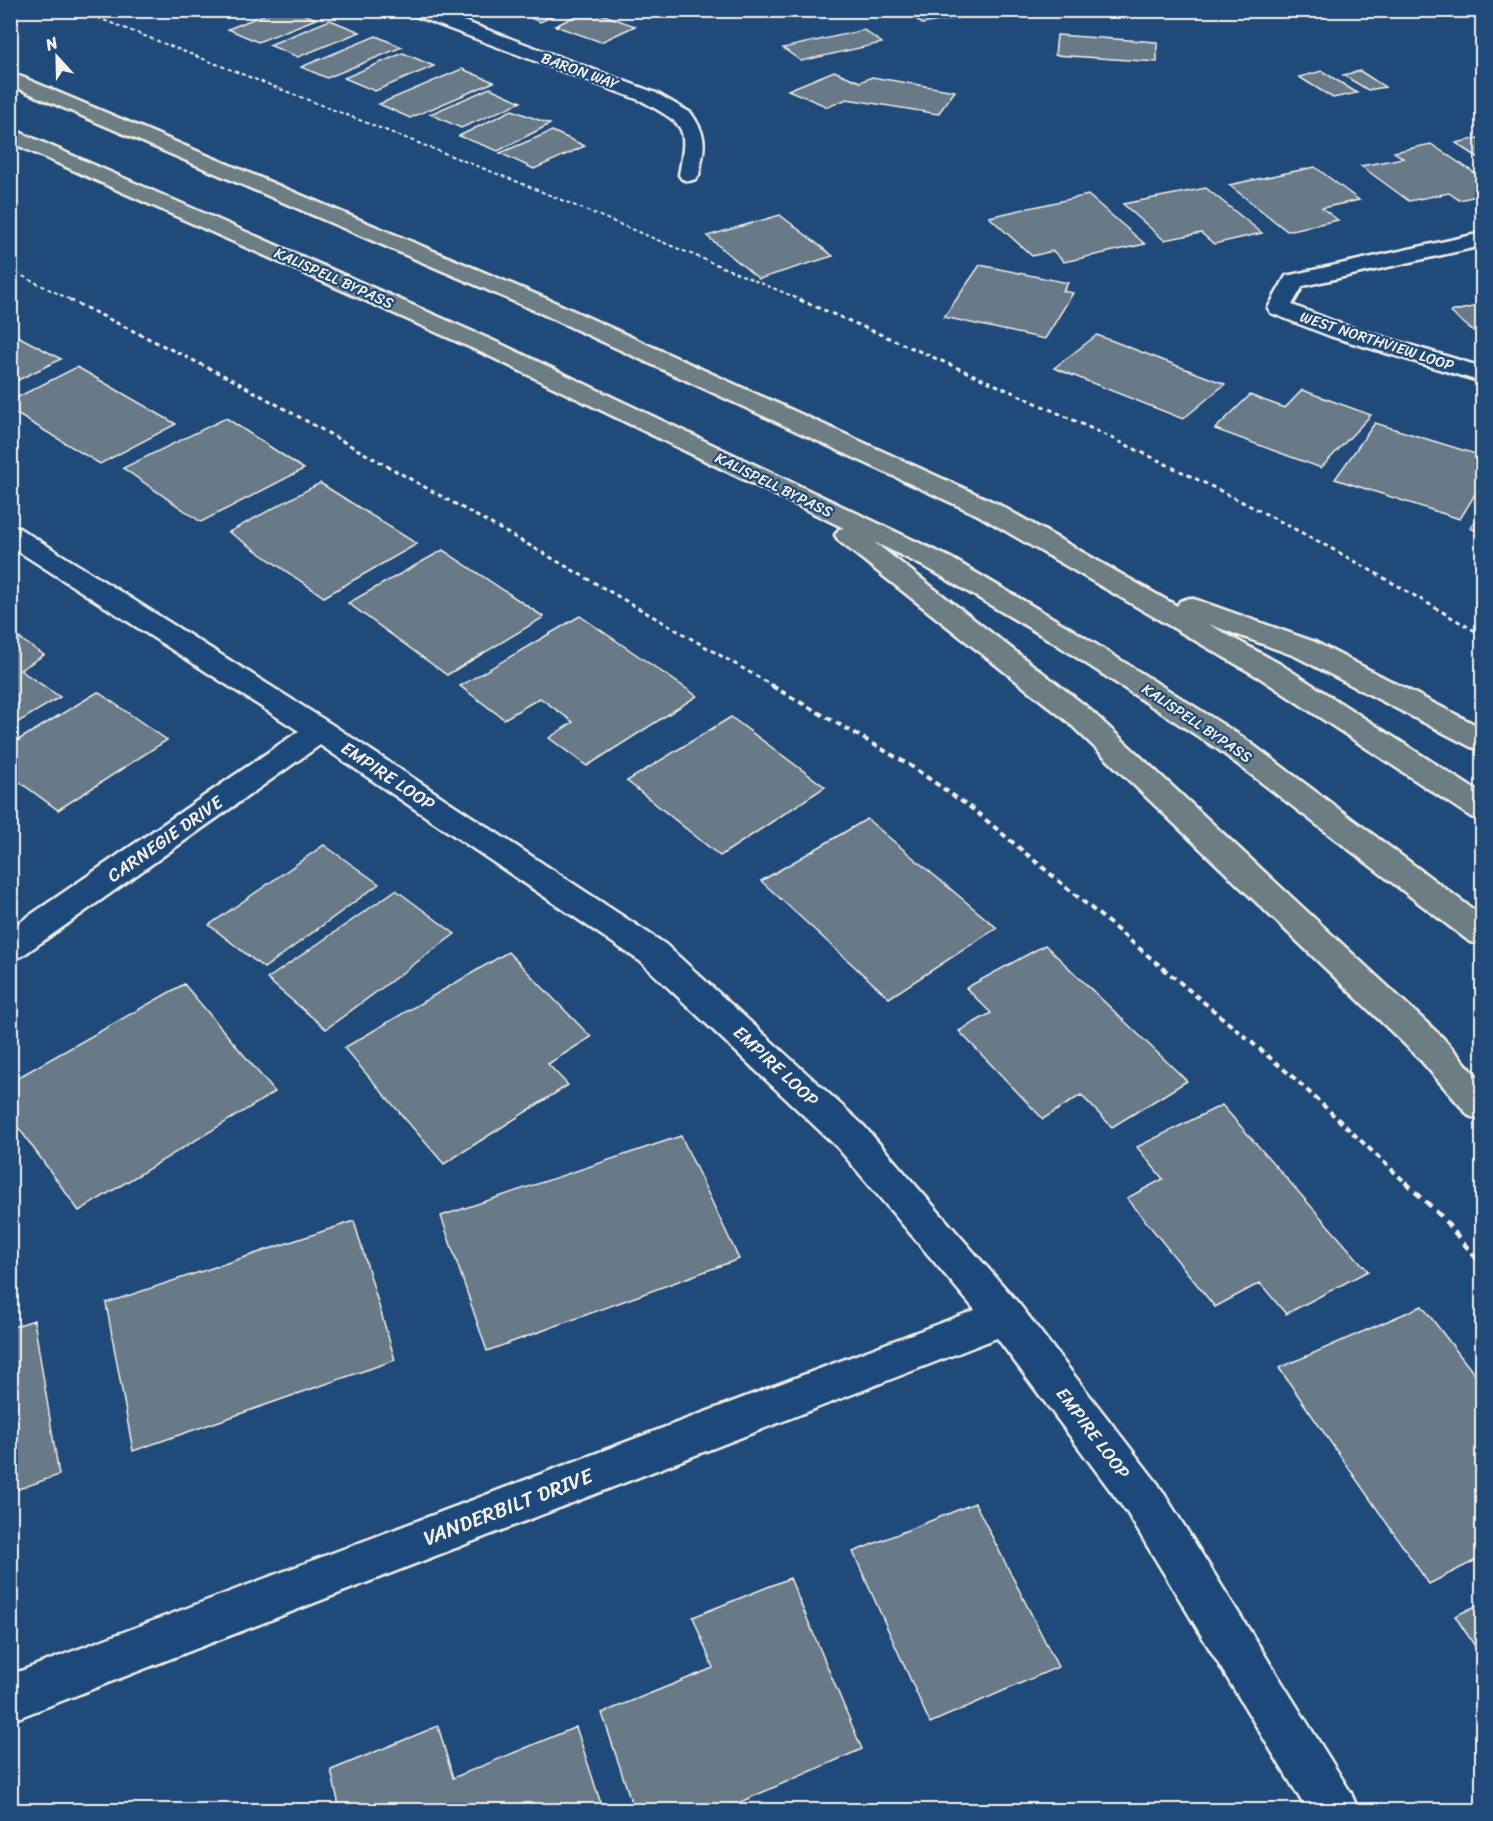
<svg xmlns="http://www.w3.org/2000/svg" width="1493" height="1821" viewBox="0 0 1493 1821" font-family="Sriracha,sans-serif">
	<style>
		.building { fill: #687a88; stroke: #f4f1e8; stroke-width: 1.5 }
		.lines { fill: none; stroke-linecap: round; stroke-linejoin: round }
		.street-casing { stroke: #f4f1e8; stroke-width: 5 }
		.highway-casing { stroke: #f4f1e8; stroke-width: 5 }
		.path-far3 { stroke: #f4f1e8; stroke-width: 2; stroke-dasharray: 4 3; stroke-linecap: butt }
		.path-far2 { stroke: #f4f1e8; stroke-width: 3; stroke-dasharray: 4.5 4; stroke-linecap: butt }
		.path-far1 { stroke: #f4f1e8; stroke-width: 4; stroke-dasharray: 6 4.5; stroke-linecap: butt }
		.path { stroke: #f4f1e8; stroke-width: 4.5; stroke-dasharray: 8 6; stroke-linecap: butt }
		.street { fill: #1f4a7a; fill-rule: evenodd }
		.highway { fill: #6c7e84; fill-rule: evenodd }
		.labels { text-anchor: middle; stroke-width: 4.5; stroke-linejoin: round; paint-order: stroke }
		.far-street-label { font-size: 15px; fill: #f4f1e8; stroke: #1f4a7a }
		.street-label { font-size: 18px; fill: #f4f1e8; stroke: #1f4a7a }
		.near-street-label { font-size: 21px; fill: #f4f1e8; stroke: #1f4a7a }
	</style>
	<rect width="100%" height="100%" fill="#1f4a7a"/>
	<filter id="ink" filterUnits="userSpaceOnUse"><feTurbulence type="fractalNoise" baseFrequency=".0167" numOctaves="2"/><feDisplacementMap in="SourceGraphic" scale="12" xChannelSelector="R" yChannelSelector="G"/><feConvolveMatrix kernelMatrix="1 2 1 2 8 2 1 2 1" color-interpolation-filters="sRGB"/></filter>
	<g filter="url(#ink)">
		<path class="building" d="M190 10H228L208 18Z
			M276 10H294L316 19 258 42 228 29Z
			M512 10H567L540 22Z
			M588 10H590L635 26 601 42 555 26Z
			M905 10H964L970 16 922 24Z
			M330 20 360 32 298 57 269 45Z
			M864 30 882 43 801 61 783 48Z
			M1057 35 1157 42V62L1055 55Z
			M376 36 402 47 327 78 301 67Z
			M403 53 434 66 375 91 344 78Z
			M462 69 494 82 410 118 379 104Z
			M834 71 860 82 872 77 955 91 938 114 847 99 828 107 788 90Z
			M1322 71 1357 93 1333 98 1299 77Z
			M1360 71 1385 87 1368 90 1343 75Z
			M490 88 521 102 461 128 430 114Z
			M512 110 550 124 498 151 459 136Z
			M552 131 585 146 534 169 500 153Z
			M1482 137V160L1456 143Z
			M1431 144 1482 178V195L1459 200 1449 193 1409 201 1361 166 1403 158 1394 152Z
			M1315 167 1359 200 1322 208 1338 220 1287 231 1229 185Z
			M1206 188 1262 233 1214 244 1201 233 1164 240 1123 204Z
			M1088 195 1145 244 1064 262 1053 251 1032 256 989 217Z
			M780 215 833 256 759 279 707 236Z
			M980 265 1068 283 1063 291 1073 293 1045 339 944 317Z
			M1482 305V338L1450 312Z
			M10 332 61 359 10 384Z
			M1097 335 1225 384 1183 419 1054 368Z
			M77 367 176 424 100 464 10 410V401Z
			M1302 390 1371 415 1321 468 1215 429 1250 395 1285 408Z
			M226 418 304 469 201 522 123 468Z
			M1375 423 1482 456V483L1460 519 1335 479Z
			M320 483 417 544 324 597 229 532Z
			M1482 514V533L1470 528Z
			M443 550 544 617 447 675 348 603Z
			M580 616 697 696 587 766 549 738 573 722 540 698 504 719 460 686Z
			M10 632 44 655 20 670 60 697 10 727Z
			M98 692 167 740 58 810 10 775V745Z
			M731 717 825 787 720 856 627 781Z
			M867 819 997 928 889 998 761 881Z
			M324 845 379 884 264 968 209 925Z
			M396 890 455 934 326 1029 267 979Z
			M1045 945 1187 1081 1112 1127 1081 1095 1043 1119 959 1031 991 1013 966 988Z
			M508 952 591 1037 548 1064 568 1085 444 1164 344 1048Z
			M184 984 275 1092 79 1211 10 1116V1082Z
			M1222 1105 1368 1271 1286 1314 1260 1283 1215 1307 1127 1198 1163 1179 1137 1147Z
			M681 1136 739 1259 487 1351 441 1216Z
			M354 1221 395 1360 133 1451 106 1303Z
			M1422 1306 1482 1384V1557L1429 1584 1279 1368Z
			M34 1320 59 1475 10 1492V1328Z
			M975 1503 1058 1667 930 1723 853 1552Z
			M790 1578 862 1749 722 1810H634L602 1713 713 1668 693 1617Z
			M1482 1603V1657L1455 1616Z
			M438 1726 453 1778 576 1727 603 1810H340L331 1770Z"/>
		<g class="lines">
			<g class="street-casing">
				<path id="street" d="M407 10H434L656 93 691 113C709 139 704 146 699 175L696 179 689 181 682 179 679 175C688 125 686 126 642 101L410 14Z
					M1482 233V246L1303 286 1292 305 1346 326 1482 367V382L1330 336 1271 313 1268 308 1286 276Z
					M10 526 19 528 331 724 665 944 863 1125 1019 1304 1158 1484 1351 1793 1358 1810H1307L1128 1514 997 1338 10 1721V1675L975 1310 837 1147 641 962 320 745 22 956 10 960V929L299 731 10 546Z"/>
			</g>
			<g class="highway-casing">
				<path id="highway" d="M10 72 552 301 996 503 1177 606 1180 601 1190 598 1200 601 1315 642 1482 728V750L1471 747 1295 656 1208 624 1280 664 1482 794V820L1471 817 1260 678 978 515 536 311 10 85Z
					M10 128 503 345 951 558 1073 630 1241 736 1482 916V945L1470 942 1219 750 1053 642 931 570 874 542 1087 707 1442 1037 1482 1082V1121L1469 1116 1418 1057 1067 721 839 541 835 535 839 529 844 528 487 355 10 142Z"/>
			</g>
			<path class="path-far3" d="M78 10 518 182 804 301
				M10 270 73 301"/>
			<path class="path-far2" d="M70 300 231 379 536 549 775 687
				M800 300C970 372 1140 447 1304 534 1364 565 1423 601 1482 635"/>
			<path class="path-far1" d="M772 686 908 764 974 810 1293 1077 1406 1183"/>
			<path class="path" d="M1405 1182 1441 1216 1482 1265"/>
			<use href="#street" class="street"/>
			<use href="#highway" class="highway"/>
		</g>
	</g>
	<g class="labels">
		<g class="far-street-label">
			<text transform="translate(580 71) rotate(20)" y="5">BARON WAY</text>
			<text transform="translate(334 278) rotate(24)" y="5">KALISPELL BYPASS</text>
			<text transform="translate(1377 341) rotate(18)" y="5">WEST NORTHVIEW LOOP</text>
			<text transform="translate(774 485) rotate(26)" y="5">KALISPELL BYPASS</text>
			<text transform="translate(1197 723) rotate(34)" y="5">KALISPELL BYPASS</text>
		</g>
		<g class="street-label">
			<text transform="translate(388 776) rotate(34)" y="6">EMPIRE LOOP</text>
			<text transform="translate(165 839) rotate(-35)" y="6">CARNEGIE DRIVE</text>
			<text transform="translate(776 1066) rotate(43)" y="6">EMPIRE LOOP</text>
			<text transform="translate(1093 1433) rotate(53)" y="6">EMPIRE LOOP</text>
		</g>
		<g class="near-street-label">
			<text transform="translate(508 1507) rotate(-21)" y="7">VANDERBILT DRIVE</text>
		</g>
	</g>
	<rect width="1493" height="1821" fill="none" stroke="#1f4a7a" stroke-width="36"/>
	<rect x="18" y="18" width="1457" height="1785" fill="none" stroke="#f4f1e8" stroke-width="2" filter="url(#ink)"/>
	<g transform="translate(57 57) rotate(338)" stroke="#1f4a7a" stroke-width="4.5" paint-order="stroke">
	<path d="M0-4.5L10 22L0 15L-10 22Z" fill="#f4f1e8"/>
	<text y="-9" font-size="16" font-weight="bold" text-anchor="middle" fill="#f4f1e8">N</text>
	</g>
</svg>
